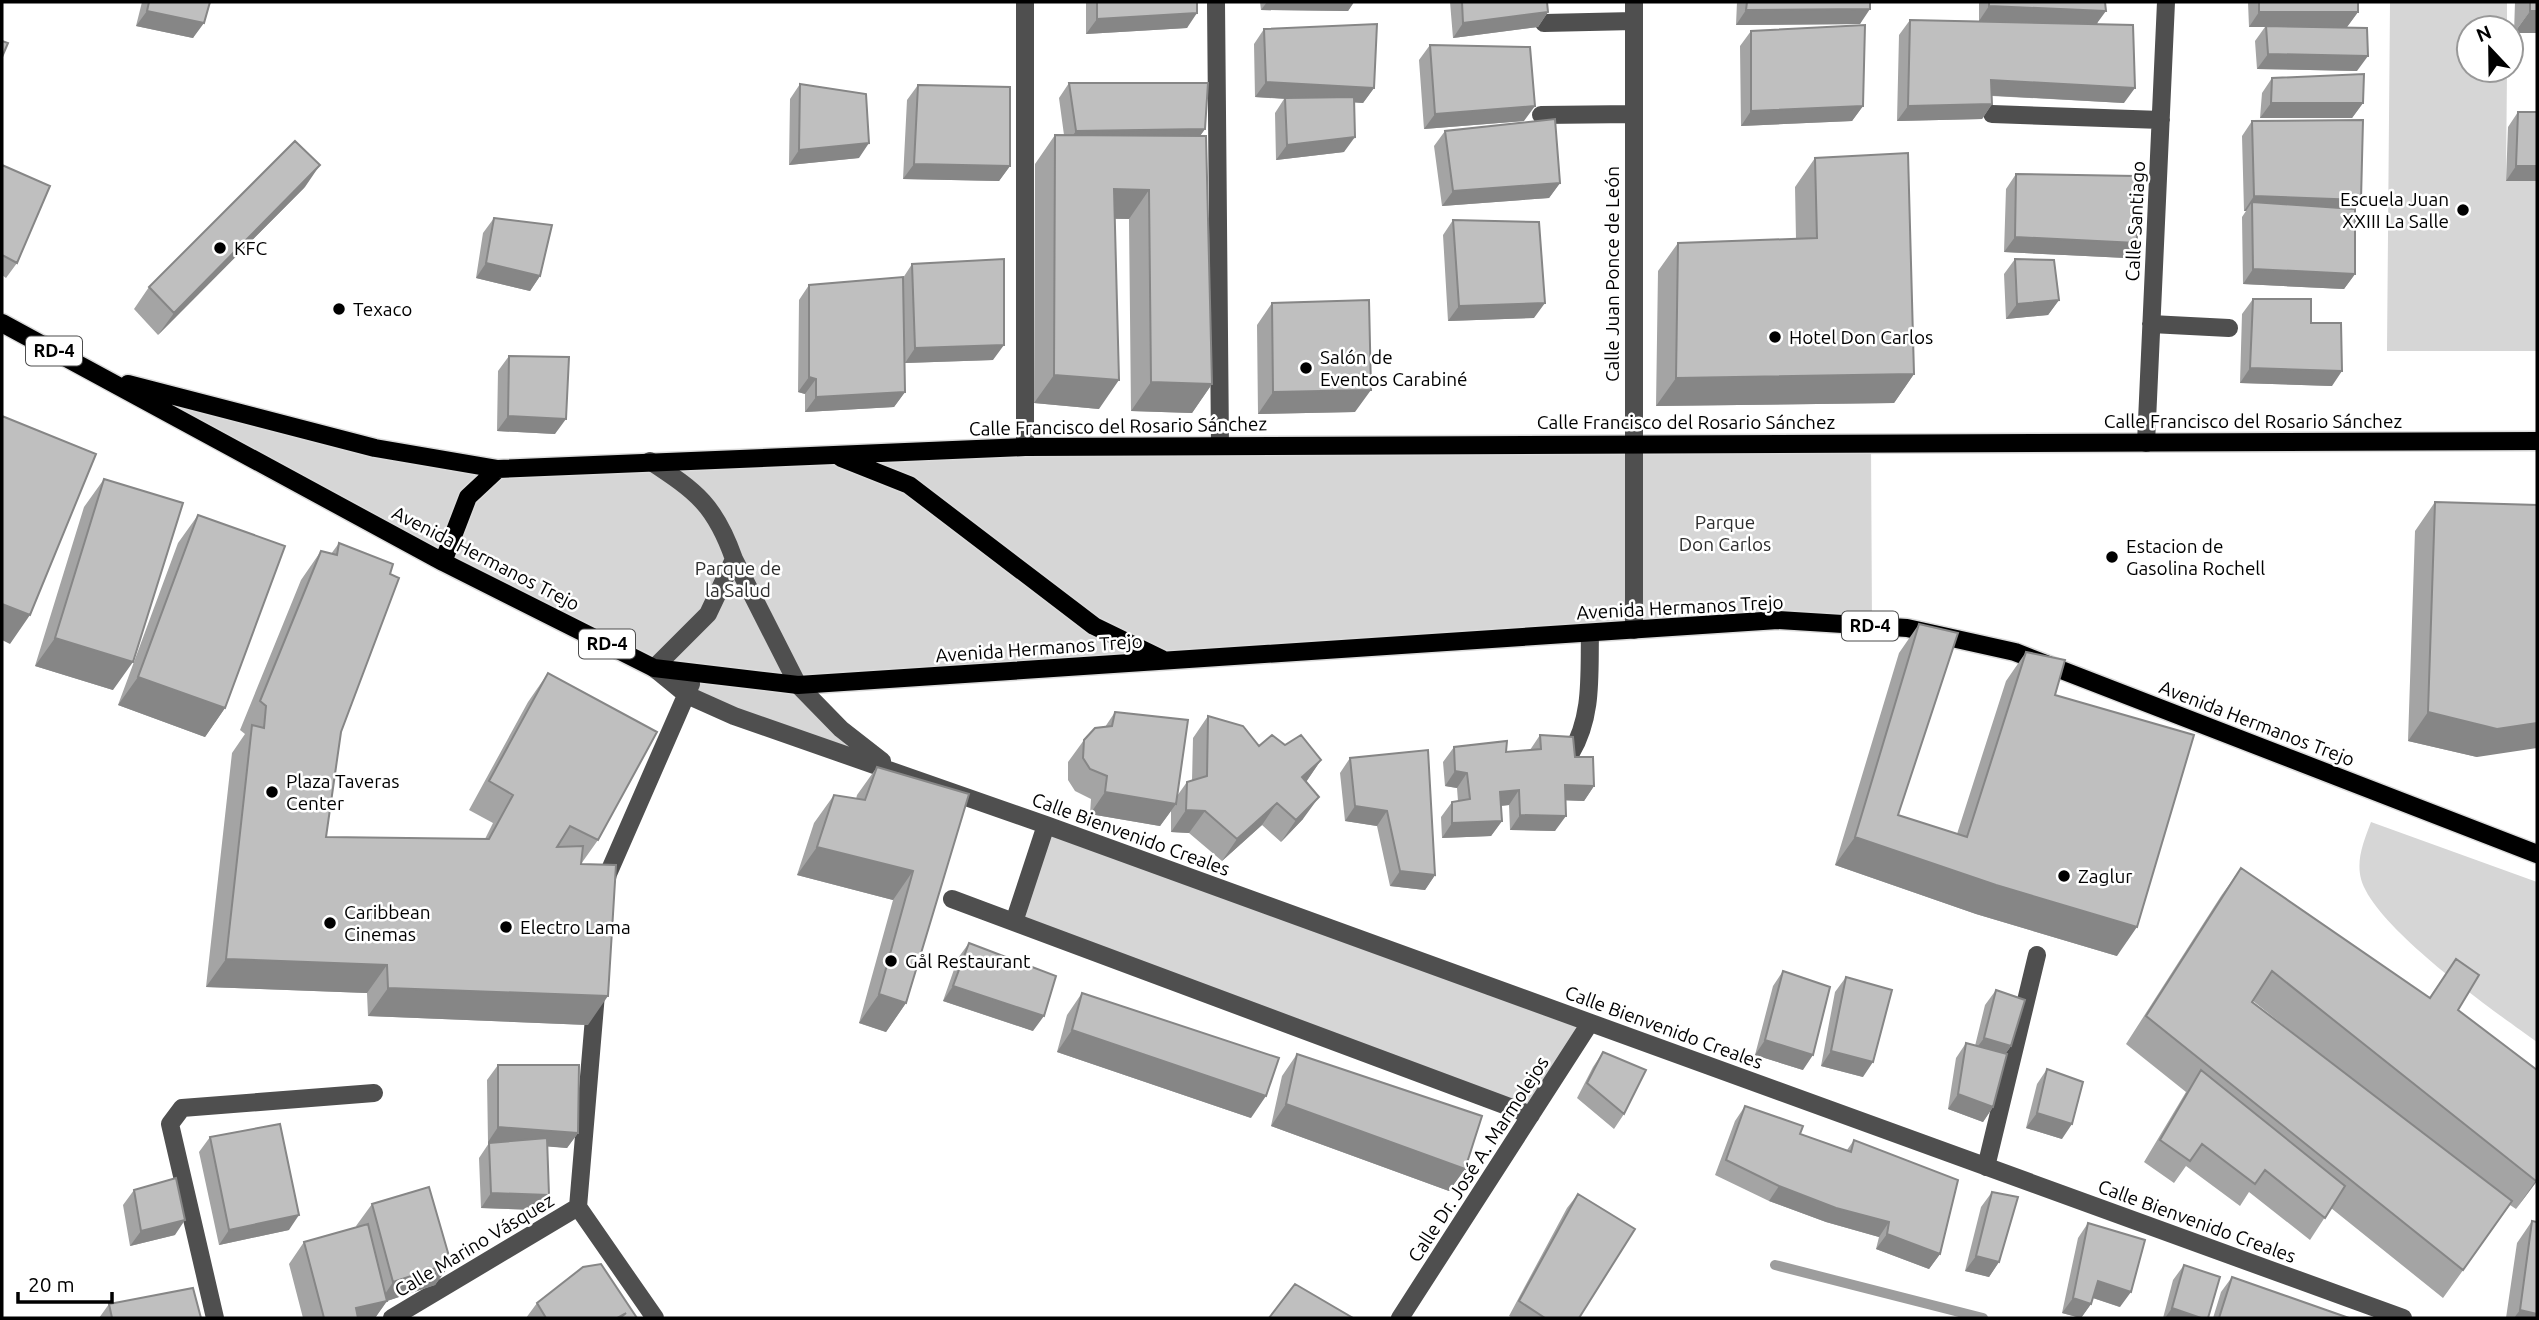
<svg xmlns="http://www.w3.org/2000/svg" width="2539" height="1320" viewBox="0 0 2539 1320" font-family="Ubuntu,sans-serif">
	<style>
		.green { fill: #d6d6d6 }
		.lines { fill: none; stroke-linecap: round; stroke-linejoin: round }
		.stream { stroke: #9d9d9d; stroke-width: 10 }
		.major-casing { stroke: #dbdbdb; stroke-width: 21 }
		.minor { stroke: #4f4f4f; stroke-width: 18 }
		.major { stroke: #000; stroke-width: 18 }
		.wall { fill: #a4a4a4; fill-rule: evenodd }
		.shaded-wall { fill: #868686 }
		.building { fill: #bfbfbf; stroke: #868686; stroke-width: 2 }
		.poi-dot { fill: #000; stroke: #fff; stroke-width: 2.5 }
		.labels { text-anchor: middle; stroke-width: 5; stroke-linejoin: round; paint-order: stroke }
		.shield { fill: #fff; stroke: #4c4c4c; stroke-width: 2 }
		.shield-label { font-size: 18px; font-weight: bold; fill: #000 }
		.poi-label { font-size: 19px; fill: #000; stroke: #fff; text-anchor: start }
		.street-label { font-size: 19px; fill: #000; stroke: #fff }
		.park-label { font-size: 19px; fill: #2d2d2d; stroke: #fff }
	</style>
	<rect width="100%" height="100%" fill="#fff"/>
	<path class="green" d="M2390 2H2507V28H2469V70H2507L2506 180 2537 181V351H2387Z
		M107 379 498 469 650 461 1871 442 1872 626 1778 620 799 685 876 758 734 716Z
		M2371 822 2537 882V1042C2495 1012 2374 927 2361 879 2356 859 2364 841 2371 822Z
		M1046 825 1590 1023 1531 1115 1013 921Z"/>
	<g class="lines">
		<path class="stream" d="M1775 1265 1983 1318"/>
		<g class="major-casing">
			<path id="major" d="M2 323 443 562 654 668 798 685 1778 620 1907 628 2015 652 2537 854
				M128 384 375 448 498 469 1025 447 2537 441
				M841 458 909 485 1094 626 1162 659
				M443 562 468 497 498 469"/>
		</g>
		<path class="minor" d="M1216 2 1220 445
			M1634 2V630
			M1544 23 1634 21
			M1992 114 2161 120
			M1541 115 1634 114
			M2151 324 2229 328
			M2146 443 2166 2
			M1025 447V2
			M650 461C697 492 715 505 734 559L708 614 654 668 687 695 734 716 1046 825 2403 1318
			M734 559 798 685 841 729 882 761
			M1571 753C1593 716 1589 675 1590 633
			M605 886 608 874 691 684
			M952 899 1531 1115
			M1014 922 1046 825
			M596 994 578 1207 655 1318
			M1986 1167 2037 955
			M215 1318 170 1124 182 1108 374 1093
			M392 1318 578 1207
			M1400 1318 1590 1023"/>
		<use href="#major" class="major"/>
	</g>
	<path class="wall" d="M142 2H210L193 38 136 26Z
		M1086 2H1197L1187 28 1086 34Z
		M1260 2H1354L1348 11 1261 10Z
		M1450 2H1547L1548 12 1538 27 1453 38Z
		M1737 2H1870L1860 24 1736 25Z
		M1979 2H2105L2097 24 2124 103 1992 96V104L1982 119 1897 121 1899 35 1910 20 1979 21Z
		M2248 2H2358V12L2347 27H2323L2357 71 2257 69 2255 41 2265 27H2249Z
		M2515 2H2537L2514 33Z
		M1264 29 1374 88 1363 103 1354 102 1344 152 1276 160 1275 113 1284 99 1255 97 1254 44Z
		M1751 31 1863 106 1852 121 1741 126 1740 46Z
		M1430 45 1524 121 1424 129 1419 60Z
		M2272 78 2363 103 2352 118H2260L2262 93Z
		M1069 83 1205 129 1200 136 1212 384 1192 413 1131 411 1129 219H1114L1099 409 1034 403 1035 164 1055 135H1064L1059 98Z
		M800 84 859 158 789 165 790 99Z
		M918 85 1010 166 999 181 903 179 907 100Z
		M2518 112H2537V181H2506L2508 127Z
		M2252 121 2354 209 2355 274 2344 289 2243 284 2242 217 2246 211H2244L2242 136Z
		M1445 131 1560 183 1549 198 1442 206 1434 146Z
		M1815 158 1914 374 1894 403 1656 406 1658 271 1678 243 1796 239 1795 187Z
		M2 165 17 263 6 278 2 275Z
		M2016 174 2126 258 2004 252 2006 189Z
		M305 187 158 335 134 309 149 287Z
		M494 218 540 276 530 291 476 278 483 233Z
		M1453 220 1534 318 1448 321 1443 235Z
		M2015 259 2059 300 2048 315 2006 319 2004 274Z
		M912 264 993 360 905 363 904 328 905 392 894 407 805 412V394L798 392 799 300 809 285 903 278Z
		M2253 299 2311 323 2332 386 2240 383 2242 314Z
		M1272 303 1355 412 1258 414 1257 325Z
		M509 356 555 434 497 431 498 371Z
		M104 479 113 690 35 666 84 507Z
		M2435 502 2477 757 2408 741 2415 531Z
		M198 515 225 708 205 737 118 705 178 543Z
		M339 543 341 732 326 837 485 839 493 823 469 810 528 702 548 673 598 840 581 864 588 1025 368 1016 367 993 206 987 232 753 245 734 240 730 301 580 321 551 331 554Z
		M1919 624 1898 815 1957 834 2006 681 2026 652 2055 695 2117 956 1976 914 1835 865 1899 653Z
		M1115 712 1177 796 1187 782 1192 781 1193 738 1208 716 1259 746 1285 745 1321 760 1306 782 1303 819 1281 842 1262 825 1222 861 1189 833 1171 832V811L1160 826 1090 814 1091 799 1075 791 1068 780V762L1084 740 1105 727Z
		M1540 735 1575 757 1594 786 1584 801 1565 800 1555 831 1510 830 1509 805 1501 806 1502 821 1491 836 1442 838 1441 817 1452 802 1458 801 1457 788 1445 786 1443 762 1454 747 1506 752 1530 750Z
		M1350 758 1435 875 1425 890 1390 886 1377 826 1345 821 1340 773Z
		M877 767 969 794 906 1003 886 1032 859 1023 893 900 797 875 814 823 834 795 856 799 857 795Z
		M2241 868 2429 998 2456 959 2458 1010 2537 1070V1181L2516 1209 2510 1205 2443 1298 2331 1208 2310 1240 2249 1192 2240 1206 2186 1166 2174 1183 2144 1162 2186 1092 2126 1044 2221 896ZM2253 1001 2330 1062 2252 1002Z
		M969 943 1033 1031 943 1001 958 958Z
		M1783 971 1803 1070 1755 1055 1773 986Z
		M1846 977 1863 1077 1821 1066 1835 992Z
		M1996 990 2011 1046 2006 1053 1993 1107 1983 1122 1948 1109 1956 1058 1966 1043 1975 1046 1985 1005Z
		M1082 993 1251 1118 1057 1052 1067 1015Z
		M1603 1052 1624 1114 1614 1129 1577 1098 1593 1067Z
		M1297 1054 1465 1169 1449 1191 1271 1126 1282 1076Z
		M498 1065 578 1133 567 1148 547 1146 549 1195 538 1210 481 1208 479 1158 489 1143H494L488 1142 487 1080Z
		M2047 1069 2062 1139 2026 1128 2037 1084Z
		M1745 1106 1800 1134 1847 1150 1854 1140 1940 1254 1929 1269 1876 1249 1879 1237 1826 1222 1769 1201 1715 1175 1735 1121Z
		M210 1137 289 1230 219 1245 199 1152Z
		M134 1190 175 1235 130 1246 123 1205Z
		M1992 1192 1999 1262 1989 1277 1965 1271 1981 1207Z
		M1578 1194 1579 1318H1512L1509 1316 1567 1208Z
		M372 1204 451 1263 435 1285 387 1301 375 1318H303L289 1264 304 1242 357 1227 356 1226Z
		M2532 1221 2537 1318H2506L2517 1243Z
		M2088 1223 2120 1307 2093 1298 2091 1304 2081 1318H2080L2062 1313 2078 1238Z
		M2184 1265 2208 1318H2163L2173 1280Z
		M2232 1277 2349 1318H2213L2221 1292Z
		M537 1303 637 1318H526Z
		M109 1304 201 1318H99Z"/>
	<path class="shaded-wall" d="M1267 2H1354L1348 11 1261 10Z
		M1989 6 2106 11 2095 26 1979 21Z
		M1870 9 1860 24 1736 25 1746 10Z
		M147 11 204 23 193 38 136 26Z
		M2530 11H2537V33H2514Z
		M1548 12 1538 27 1453 38 1463 23Z
		M2259 12H2358L2347 27H2249Z
		M1197 13 1187 28 1086 34 1097 19Z
		M2268 54 2368 56 2357 71 2257 69Z
		M1991 80 2135 88 2124 103 1981 95Z
		M1266 82 1374 88 1363 103 1255 97Z
		M2271 103H2363L2352 118H2260Z
		M1992 104 1982 119 1897 121 1908 106Z
		M1535 106 1524 121 1424 129 1435 114Z
		M1863 106 1852 121 1741 126 1751 111Z
		M1205 129 1194 144 1065 146 1076 131Z
		M1355 137 1344 152 1276 160 1287 145Z
		M869 143 859 158 789 165 799 150Z
		M914 164 1010 166 999 181 903 179Z
		M320 165 305 187 158 335 174 313Z
		M2516 166H2537V181H2506Z
		M1560 183 1549 198 1442 206 1453 191Z
		M1114 189 1149 190 1129 219 1094 218Z
		M2254 196 2361 200 2350 215 2252 202 2246 211H2244Z
		M2015 237 2137 243 2126 258 2004 252Z
		M486 263 540 276 530 291 476 278Z
		M2253 269 2355 274 2344 289 2243 284Z
		M2059 300 2048 315 2006 319 2017 304Z
		M1545 303 1534 318 1448 321 1459 306Z
		M1004 345 993 360 905 363 915 348Z
		M2250 368 2342 371 2332 386 2240 383Z
		M1914 374 1894 403 1656 406 1676 378Z
		M1054 375 1119 380 1099 409 1034 403Z
		M809 377 816 379 805 394 798 392Z
		M1151 382 1212 384 1192 413 1131 411Z
		M1371 390 1355 412 1258 414 1273 392Z
		M905 392 894 407 805 412 816 397Z
		M508 416 566 419 555 434 497 431Z
		M2 604 30 615 10 644 2 640Z
		M55 638 133 662 113 690 35 666Z
		M138 677 225 708 205 737 118 705Z
		M2428 712 2537 723V748L2477 757 2408 741Z
		M1321 760 1306 782 1302 777Z
		M1455 771 1467 773 1457 788 1445 786Z
		M1565 785 1594 786 1584 801 1554 800Z
		M1519 790 1509 805 1489 807 1500 792Z
		M1105 792 1176 804 1160 826 1090 814Z
		M1319 797 1303 819 1281 842 1296 820Z
		M1277 803 1262 825 1222 861 1237 839Z
		M1355 806 1387 811 1377 826 1345 821Z
		M1186 810 1205 811 1189 833 1171 832Z
		M1520 815 1566 816 1555 831 1510 830Z
		M1502 821 1491 836 1442 838 1452 823Z
		M1855 837 2137 927 2117 956 1976 914 1835 865Z
		M817 847 913 871 893 900 797 875Z
		M1400 871 1435 875 1425 890 1390 886Z
		M226 959 387 965 367 993 206 987Z
		M953 986 1044 1016 1033 1031 943 1001Z
		M388 988 608 996 588 1025 368 1016Z
		M879 994 906 1003 886 1032 859 1023Z
		M1072 1030 1266 1096 1251 1118 1057 1052Z
		M1984 1038 2011 1046 2000 1061 1973 1053Z
		M1765 1040 1813 1055 1803 1070 1755 1055Z
		M1831 1051 1873 1062 1863 1077 1821 1066Z
		M1958 1094 1993 1107 1983 1122 1948 1109Z
		M1286 1104 1465 1169 1449 1191 1271 1126Z
		M2037 1113 2072 1124 2062 1139 2026 1128Z
		M498 1127 578 1133 567 1148 488 1142Z
		M2537 1179V1181L2516 1209Z
		M1779 1186 1889 1222 1879 1237 1826 1222 1769 1201Z
		M491 1193 549 1195 538 1210 481 1208Z
		M299 1215 289 1230 219 1245 229 1230Z
		M185 1220 175 1235 130 1246 141 1231Z
		M1887 1234 1940 1254 1929 1269 1876 1249Z
		M1976 1256 1999 1262 1989 1277 1965 1271Z
		M451 1263 435 1285 387 1301 375 1318H348L356 1308 379 1303 393 1282Z
		M2098 1281 2131 1292 2120 1307 2087 1296Z
		M2073 1298 2091 1304 2081 1318 2062 1313Z
		M2172 1308 2201 1318H2165Z
		M2520 1310 2537 1314V1318H2514Z"/>
	<path class="building" d="M149 2H210L204 23 147 11Z
		M1097 2H1197V13L1097 19Z
		M1462 2H1547L1548 12 1463 23Z
		M1747 2H1870V9L1746 10Z
		M1989 2H2105L2106 11 1989 6Z
		M2259 2H2358V12H2259Z
		M2530 2H2537V11H2530Z
		M1910 20 2133 25 2135 88 1991 80 1992 104 1908 106Z
		M1377 24 1374 88 1266 82 1264 29Z
		M1865 25 1863 106 1751 111V31Z
		M2266 26 2367 28 2368 56 2268 54Z
		M2 41 8 43 2 57Z
		M1430 45 1530 47 1535 106 1435 114Z
		M2364 74 2363 103H2271L2272 78Z
		M1069 83H1208L1205 129 1076 131Z
		M800 84 866 94 869 143 799 150Z
		M918 85 1010 87V166L914 164Z
		M1354 97 1355 137 1287 145 1285 98Z
		M2518 112H2537V166H2516Z
		M1555 119 1560 183 1453 191 1445 131Z
		M2363 120 2361 200 2254 196 2252 121Z
		M1055 135 1206 136 1212 384 1151 382 1149 190 1114 189 1119 380 1054 375Z
		M295 141 320 165 174 313 149 287Z
		M1908 153 1914 374 1676 378 1678 243 1817 238 1815 158Z
		M2 165 50 186 17 263 2 255Z
		M2016 174 2136 176 2137 243 2015 237Z
		M2252 202 2355 209V274L2253 269Z
		M494 218 552 225 540 276 486 263Z
		M1453 220 1539 222 1545 303 1459 306Z
		M1004 259V345L915 348 912 264Z
		M2015 259 2054 260 2059 300 2017 304Z
		M903 277 905 392 816 397V379L809 377V285Z
		M2253 299H2311V323H2341L2342 371 2250 368Z
		M1369 300 1371 390 1273 392 1272 303Z
		M509 356 569 357 566 419 508 416Z
		M2 416 96 454 30 615 2 604Z
		M104 479 183 503 133 662 55 638Z
		M2435 502 2537 505V723L2497 729 2428 712Z
		M198 515 285 546 225 708 138 677Z
		M339 543 393 564 390 574 399 578 341 732 326 837 489 839 513 795 489 781 548 673 657 732 598 840 570 826 557 847 583 846 581 864 616 865 608 996 388 988 387 965 226 959 252 725 264 728 266 706 260 701 321 551 337 555Z
		M1919 624 1958 633 1898 815 1967 837 2026 652 2065 660 2055 695 2194 735 2137 927 1996 885 1855 837Z
		M1115 712 1188 720 1176 804 1105 792 1107 776 1090 769 1083 758 1084 740 1095 728 1112 726Z
		M1208 716 1243 726 1259 746 1272 735 1285 745 1301 735 1321 760 1302 777 1319 797 1296 820 1277 803 1237 839 1205 811 1186 810 1187 782 1207 776Z
		M1540 735 1573 737 1575 757H1593L1594 786 1565 785 1566 816 1520 815 1519 790 1500 792 1502 821 1452 823V802L1470 799 1467 773 1455 771 1454 747 1507 741 1506 752 1541 749Z
		M1428 750 1435 875 1400 871 1387 811 1355 806 1350 758Z
		M877 767 969 794 906 1003 879 994 913 871 817 847 834 795 865 800Z
		M2241 868 2430 998 2456 959 2479 975 2458 1010 2537 1070V1179L2536 1181 2272 971 2252 1002 2512 1201 2463 1270 2146 1016Z
		M969 943 1056 976 1044 1016 953 986Z
		M1783 971 1830 987 1813 1055 1765 1040Z
		M1846 977 1892 990 1873 1062 1831 1051Z
		M1996 990 2025 1000 2011 1046 1984 1038Z
		M1082 993 1279 1058 1266 1096 1072 1030Z
		M1966 1043 2007 1054 1993 1107 1958 1094Z
		M1603 1052 1646 1070 1624 1114 1587 1083Z
		M1297 1054 1482 1116 1465 1169 1286 1104Z
		M498 1065H579L578 1133 498 1127Z
		M2047 1069 2083 1082 2072 1124 2037 1113Z
		M2201 1070 2345 1186 2325 1218 2265 1170 2255 1184 2202 1144 2190 1161 2160 1140Z
		M1745 1106 1803 1126 1800 1134 1851 1152 1854 1140 1958 1180 1940 1254 1887 1234 1889 1222 1836 1208 1779 1186 1726 1160Z
		M280 1124 299 1215 229 1230 210 1137Z
		M547 1138 549 1195 491 1193 489 1143Z
		M176 1178 185 1220 141 1231 134 1190Z
		M429 1187 451 1263 393 1282 372 1204Z
		M1992 1192 2018 1197 1999 1262 1976 1256Z
		M1578 1194 1635 1229 1579 1318H1545L1519 1301Z
		M2532 1221 2537 1222V1314L2520 1310Z
		M2088 1223 2145 1240 2131 1292 2098 1281 2091 1304 2073 1298Z
		M368 1224 387 1301 356 1308 358 1318H324L304 1242Z
		M601 1264 637 1318H620L626 1313 617 1318H546L537 1303 583 1267Z
		M2184 1265 2220 1277 2208 1318H2201L2172 1308Z
		M2232 1277 2349 1318H2219Z
		M1295 1284 1353 1318H1269Z
		M193 1288 201 1318H112L109 1304Z"/>
	<g class="poi-dot">
		<circle cx="2463" cy="210" r="7"/>
		<circle cx="220" cy="248" r="7"/>
		<circle cx="339" cy="309" r="7"/>
		<circle cx="1775" cy="337" r="7"/>
		<circle cx="1306" cy="368" r="7"/>
		<circle cx="2112" cy="557" r="7"/>
		<circle cx="272" cy="792" r="7"/>
		<circle cx="2064" cy="876" r="7"/>
		<circle cx="330" cy="923" r="7"/>
		<circle cx="506" cy="927" r="7"/>
		<circle cx="891" cy="961" r="7"/>
	</g>
	<g class="labels">
		<g class="shield">
			<rect x="26" y="336.5" width="56" height="29" rx="5"/>
			<rect x="1842" y="611.5" width="56" height="29" rx="5"/>
			<rect x="579" y="629.5" width="56" height="29" rx="5"/>
		</g>
		<g class="shield-label">
			<text x="54" y="357">RD-4</text>
			<text x="1870" y="632">RD-4</text>
			<text x="607" y="650">RD-4</text>
		</g>
		<g class="poi-label">
			<text x="2449" y="206" text-anchor="end">Escuela Juan<tspan x="2449" dy="22">XXIII La Salle</tspan></text>
			<text x="234" y="255">KFC</text>
			<text x="353" y="316">Texaco</text>
			<text x="1789" y="344">Hotel Don Carlos</text>
			<text x="1320" y="364">Salón de<tspan x="1320" dy="22">Eventos Carabiné</tspan></text>
			<text x="2126" y="553">Estacion de<tspan x="2126" dy="22">Gasolina Rochell</tspan></text>
			<text x="286" y="788">Plaza Taveras<tspan x="286" dy="22">Center</tspan></text>
			<text x="2078" y="883">Zaglur</text>
			<text x="344" y="919">Caribbean<tspan x="344" dy="22">Cinemas</tspan></text>
			<text x="520" y="934">Electro Lama</text>
			<text x="905" y="968">Gål Restaurant</text>
		</g>
		<g class="street-label">
			<text transform="translate(2135 221) rotate(-87)" y="7">Calle Santiago</text>
			<text transform="translate(1612 274) rotate(-90)" y="7">Calle Juan Ponce de León</text>
			<text x="2253" y="428">Calle Francisco del Rosario Sánchez</text>
			<text x="1686" y="429">Calle Francisco del Rosario Sánchez</text>
			<text transform="translate(1118 426) rotate(-1)" y="7">Calle Francisco del Rosario Sánchez</text>
			<text transform="translate(486 558) rotate(27)" y="7">Avenida Hermanos Trejo</text>
			<text transform="translate(1680 607) rotate(-3)" y="7">Avenida Hermanos Trejo</text>
			<text transform="translate(1039 648) rotate(-4)" y="7">Avenida Hermanos Trejo</text>
			<text transform="translate(2257 723) rotate(21)" y="7">Avenida Hermanos Trejo</text>
			<text transform="translate(1131 834) rotate(20)" y="7">Calle Bienvenido Creales</text>
			<text transform="translate(1664 1027) rotate(20)" y="7">Calle Bienvenido Creales</text>
			<text transform="translate(1478 1159) rotate(-57)" y="7">Calle Dr. José A. Marmolejos</text>
			<text transform="translate(2197 1221) rotate(20)" y="7">Calle Bienvenido Creales</text>
			<text transform="translate(474 1245) rotate(-31)" y="7">Calle Marino Vásquez</text>
		</g>
		<g class="park-label">
			<text x="1725" y="529">Parque<tspan x="1725" dy="22">Don Carlos</tspan></text>
			<text x="738" y="575">Parque de<tspan x="738" dy="22">la Salud</tspan></text>
		</g>
	</g>
	<rect width="2539" height="1320" fill="none" stroke="#000000" stroke-width="7"/>
	<g transform="translate(2490 49) rotate(338)"><circle r="33" fill="#ffffff" stroke="#999999" stroke-width="2"/>
	<path d="M0-5L12 26L0 18L-12 26Z" fill="#000000"/>
	<text y="-10" font-size="19" font-weight="bold" text-anchor="middle" fill="#000000">N</text>
	</g>
	<path d="M18 1292v10h94v-10" fill="none" stroke="#000000" stroke-width="3.5"/>
	<text x="28" y="1292" font-size="21" fill="#000000" stroke="#ffffff" stroke-width="5" paint-order="stroke">20 m</text>
</svg>
